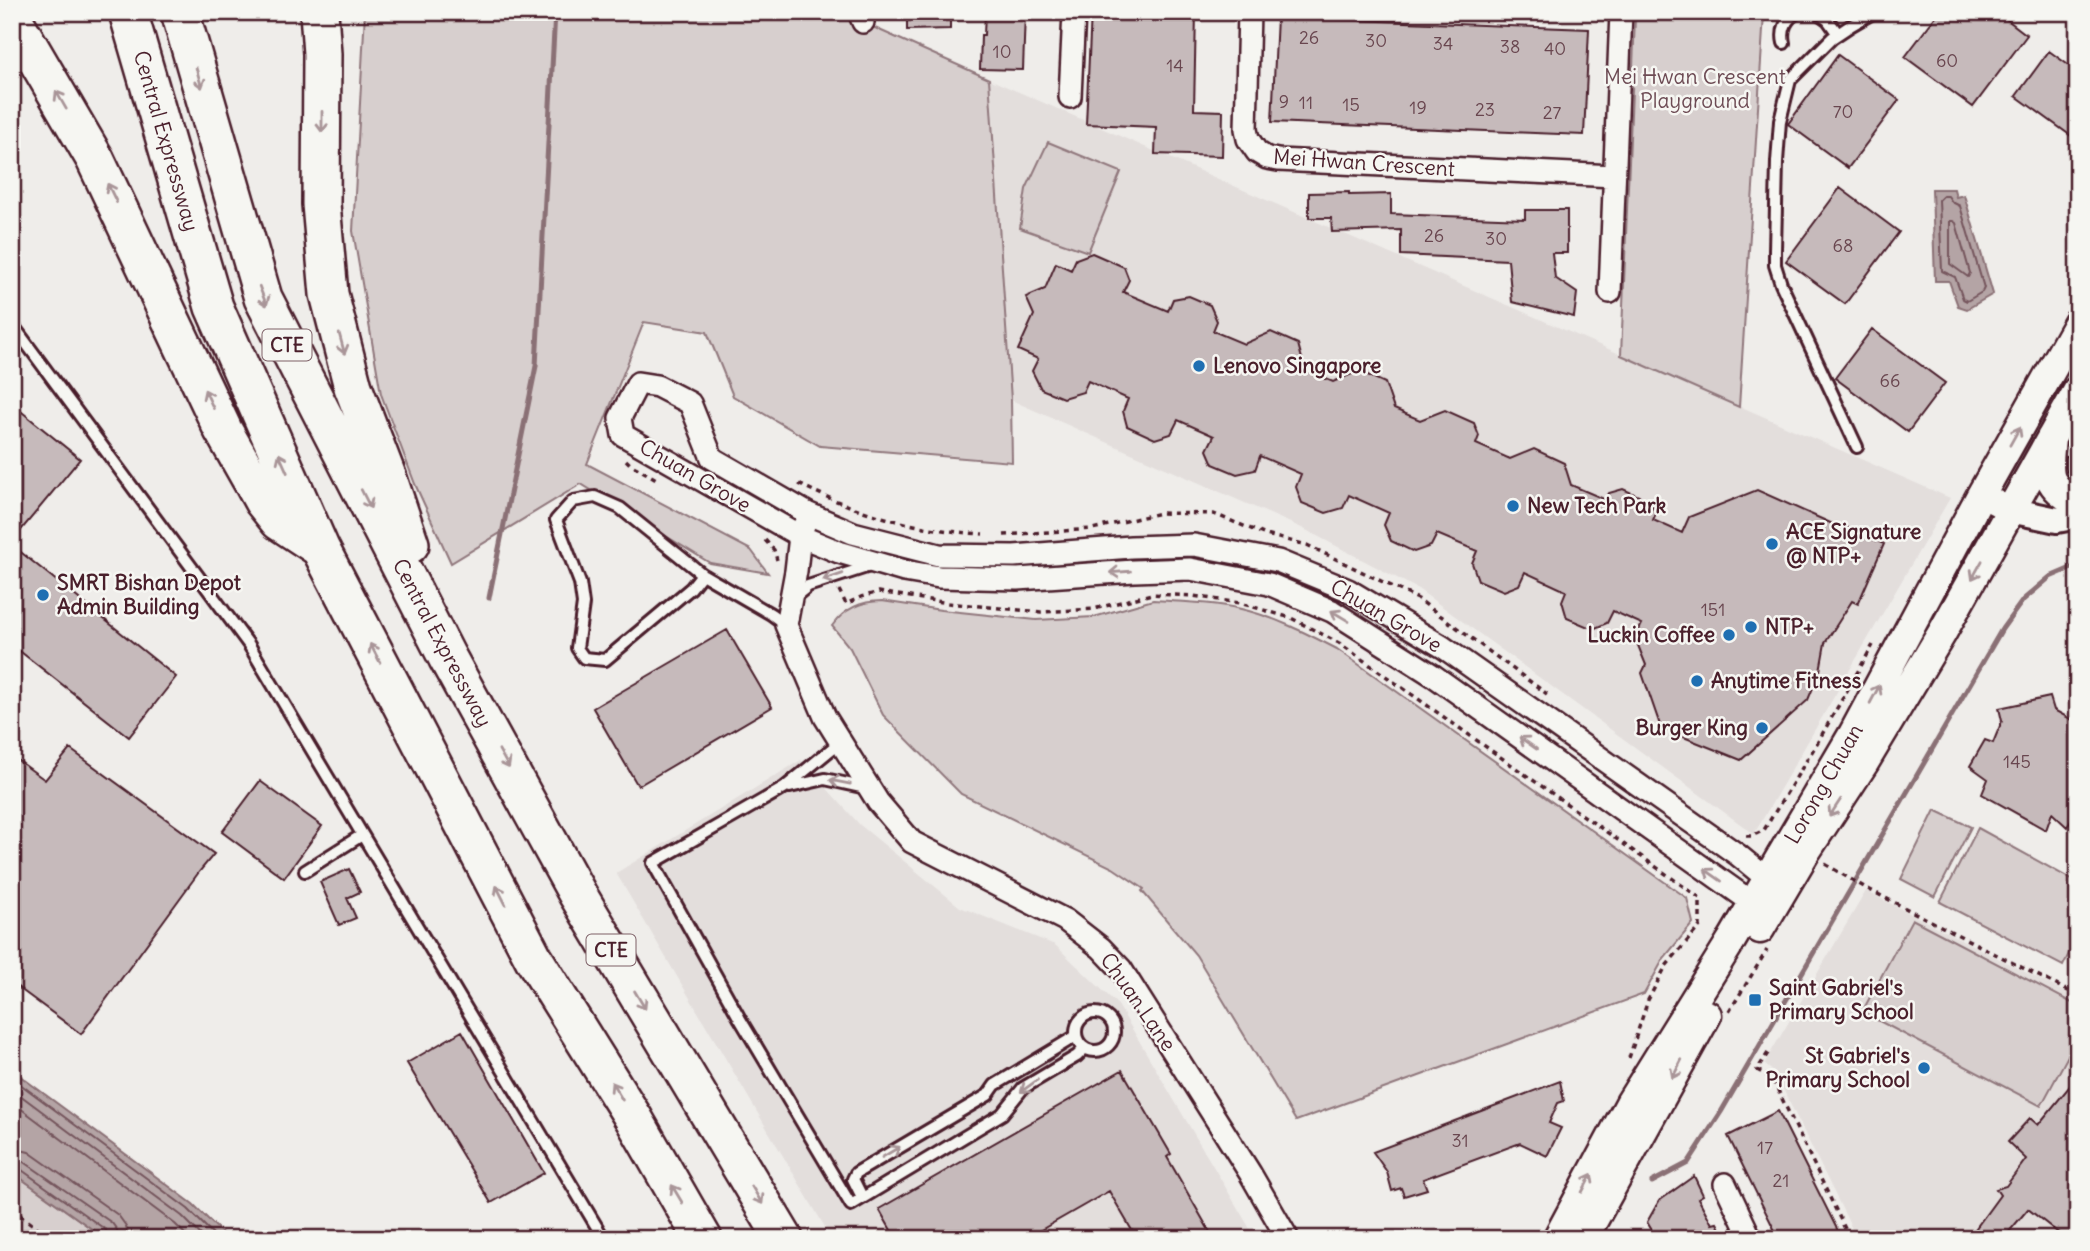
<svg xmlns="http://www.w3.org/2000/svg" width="2090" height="1251" viewBox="0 0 2090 1251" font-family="Delius,sans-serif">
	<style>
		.built { fill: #e3dedc }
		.green { fill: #d7cfce; stroke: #90777c; stroke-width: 2 }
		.water { fill: #b4a4a5; stroke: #8a6f74; stroke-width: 2 }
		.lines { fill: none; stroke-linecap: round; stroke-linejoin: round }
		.shore { stroke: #74545c; stroke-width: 2 }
		.stream { stroke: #8a6f74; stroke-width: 5 }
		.building { fill: #c6babb; stroke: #4a1f2b; stroke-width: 2 }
		.service-casing { stroke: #4a1f2b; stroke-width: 16 }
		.minor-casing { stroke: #4a1f2b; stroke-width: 26 }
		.tertiary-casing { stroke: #4a1f2b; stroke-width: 30 }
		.secondary-casing { stroke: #4a1f2b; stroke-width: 33 }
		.motorway-casing { stroke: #4a1f2b; stroke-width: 42 }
		.path { stroke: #4a1f2b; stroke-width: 3.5; stroke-dasharray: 5 5; stroke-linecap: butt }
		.service { stroke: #f6f6f2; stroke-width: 10 }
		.minor { stroke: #f6f6f2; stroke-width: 21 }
		.tertiary { stroke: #f6f6f2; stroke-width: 24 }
		.secondary { stroke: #f6f6f2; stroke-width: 28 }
		.motorway { stroke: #f6f6f2; stroke-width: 37 }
		.oneway { stroke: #a99598 }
		.poi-dot { fill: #1f6fb2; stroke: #f6f6f2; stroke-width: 2.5 }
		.labels { text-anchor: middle; stroke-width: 5; stroke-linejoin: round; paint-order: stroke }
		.number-label { font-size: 18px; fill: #69464f }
		.shield { fill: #f6f6f2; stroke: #7e6067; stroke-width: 2 }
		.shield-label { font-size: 19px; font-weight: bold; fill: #4a1f2b }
		.park-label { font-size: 21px; fill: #6d4b54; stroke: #f6f6f2 }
		.street-label { font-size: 21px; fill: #4a1f2b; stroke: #f6f6f2 }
		.poi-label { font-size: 21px; font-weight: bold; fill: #4a1f2b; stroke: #f6f6f2; text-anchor: start }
	</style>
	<rect width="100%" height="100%" fill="#efedea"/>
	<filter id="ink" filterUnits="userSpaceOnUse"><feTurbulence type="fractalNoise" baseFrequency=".0143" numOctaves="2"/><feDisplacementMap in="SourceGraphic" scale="14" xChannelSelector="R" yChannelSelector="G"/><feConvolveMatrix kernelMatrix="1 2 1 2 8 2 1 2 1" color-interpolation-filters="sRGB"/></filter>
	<g filter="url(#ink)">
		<path class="built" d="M989 79 1950 498 1754 834 1418 589 1304 529 1011 400Z
			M801 760 860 825 960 907 1055 945 1118 1005 1256 1239H832L616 873Z
			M1866 891 2078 999V1239H1857L1775 1073 1764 1064Z"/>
		<path class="green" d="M365 12H835L848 16 989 79 1011 400 1012 462 820 446 733 396 707 332 644 322 587 464 751 550 768 573 710 563 581 484 451 563 415 484 381 394 353 231Z
			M1641 12 1764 14 1739 407 1621 355 1635 18Z
			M1048 142 1121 172 1088 252 1020 228 1026 189Z
			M1153 600C1182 602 1212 602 1241 609 1275 617 1306 633 1337 649L1687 898 1693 923 1664 958 1644 994 1296 1121 1196 955 1142 891 1144 889 1113 868 961 794 883 715 850 648 832 626C844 609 861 601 882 601L941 610 1036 620 1094 617Z
			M1935 810 1971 827 1935 897 1901 879Z
			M1978 828 2078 883V935L2063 966 1940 902Z
			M1912 919 2078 1006V1037L2041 1106 1862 1012Z
			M12 1172 106 1239H12Z"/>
		<path class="water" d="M1932 189H1954L1956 197 1964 195 1993 294 1967 309 1958 306 1949 281H1935Z
			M12 1070 193 1204 228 1239H106L12 1172Z"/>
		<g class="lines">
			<path class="shore" d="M1943 196H1948L1952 202 1960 206 1984 288 1982 292 1967 301 1963 299 1955 277 1942 271 1939 200Z
				M1950 221H1953L1956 223 1970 273 1968 277 1950 264Z
				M12 1078 188 1209 218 1239
				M12 1089 182 1216 205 1239
				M12 1102 175 1224 190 1239
				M12 1148 29 1152 118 1215 126 1226 129 1239
				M12 1158 23 1161 112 1223 117 1230 118 1239
				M12 1167 19 1168 106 1230 109 1239"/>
			<path class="stream" d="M489 598 536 366 555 12
				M1652 1182 1688 1163 1721 1112 2002 629 2023 600 2050 577 2078 565"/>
		</g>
		<path class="building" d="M907 12H950V29L907 30Z
			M985 12H1025L1023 70 980 69 981 35H984Z
			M1091 12H1196L1194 110 1223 111 1222 156 1155 154 1156 127 1086 124Z
			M1939 12H1997L2027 35 1973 107 1905 57Z
			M1277 17 1589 29 1584 135 1272 122Z
			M2049 51 2078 72V141L2016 96Z
			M1838 55 1899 100 1848 168 1788 124Z
			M1840 188 1899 232 1845 304 1786 261Z
			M1349 192V195L1391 194V214L1525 219V210H1567V253H1552L1555 278 1577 293 1574 317 1512 302 1508 260 1401 255V230L1332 232 1331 218H1309V193Z
			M1092 253 1124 267 1129 280 1123 292 1168 311 1173 299 1189 296 1210 305 1217 321 1213 331 1244 344 1271 332 1298 344 1305 370 1333 382 1359 371 1385 383 1394 409 1420 420 1445 410 1474 423 1479 436 1476 444 1510 459 1534 449 1564 463 1571 485 1606 500 1609 493 1623 489 1650 501 1656 513 1653 520 1682 533 1689 517 1757 490 1835 525 1837 523 1884 544 1858 604 1852 601 1825 643 1820 671 1808 700 1741 760 1661 728 1642 673 1646 665 1635 638 1642 624 1613 611 1607 623 1593 629 1567 618 1562 601 1566 591 1525 572 1519 585 1504 591 1478 580 1472 563 1477 551 1437 534 1431 546 1414 552 1391 541 1384 525 1389 513 1349 495 1343 508 1326 513 1302 503 1296 487 1301 474 1260 456 1255 470 1237 474 1213 464 1207 450 1214 436 1178 420 1171 434 1155 439 1127 426 1123 411 1128 399 1088 381 1083 392 1063 398 1041 389 1032 371 1038 359 1018 350 1034 315 1026 297 1045 289 1056 263 1071 270 1076 259Z
			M1872 329 1945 383 1908 432 1835 378Z
			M12 404 80 459 12 541Z
			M2078 454V484L2068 475 2066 468V457Z
			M12 545 176 677 129 737 12 645Z
			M727 630 772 707 638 786 593 708Z
			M2050 697 2054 710 2078 723V810L2067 827 2052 813 2046 830 1982 794 1988 779 1970 766 1985 740 1993 743 2002 721 1999 708Z
			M70 749 214 854 199 872 81 1034 12 983V756L45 780Z
			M260 781 322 826 284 878 222 832Z
			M349 869 360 892 347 898 356 918 339 925 320 882Z
			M462 1031 544 1173 491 1203 407 1063Z
			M1122 1070 1171 1154 1167 1157 1214 1239H1137L1109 1191 1025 1239H896L879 1209Z
			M2078 1076V1239H2066L2028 1209 2003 1239H1968L2000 1195 1996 1189 2006 1186 2026 1159 2008 1142 2030 1118 2038 1125Z
			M1560 1081 1564 1101 1558 1103 1549 1123 1561 1128 1547 1156 1520 1143 1423 1179 1427 1189 1404 1196 1401 1188 1392 1191 1387 1172 1373 1152Z
			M1778 1111 1842 1239H1779L1728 1136Z
			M1694 1176 1703 1195 1698 1198 1712 1224 1717 1223 1725 1239H1657L1647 1222 1659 1201Z"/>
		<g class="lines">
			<g class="service-casing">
				<path id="service" d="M1817 12 1828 20 1838 34
					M1784 43C1781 30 1786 18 1798 12
					M12 324 249 645 604 1239
					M1857 447 1781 284 1775 265V250L1777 162 1780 121 1790 80 1832 38 1850 26 1874 12
					M702 574 691 588 605 660 584 658 577 648 583 604 580 583 556 520 573 501 595 497 620 508 702 574 771 614 786 625
					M792 599 808 586 870 566
					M840 742 784 788 653 863 740 1019 851 1205 1002 1114 1023 1088 1077 1056 1085 1048
					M790 787 825 779 866 788
					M305 871 362 835
					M1076 1032a19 19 0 1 1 38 0a19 19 0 1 1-38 0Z
					M862 1197 853 1179 856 1173 988 1095 995 1085 1076 1036"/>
			</g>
			<g class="minor-casing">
				<path id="minor" d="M859 12 863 22
					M1249 12 1246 129 1248 139 1257 152 1267 158 1278 160 1614 176
					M1070 97 1074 12
					M1610 292 1621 12
					M804 525 800 536 796 571 786 625 825 717 878 802 912 842 1065 920 1101 948 1121 969 1250 1173 1288 1239
					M1764 911 1434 676 1332 611 1269 584 1190 569 1134 571 1018 579 939 577 904 571 839 552 800 536 623 435 620 418 638 383 657 386 690 403 712 458 809 514 853 533 939 555 1014 556 1131 547 1194 545 1278 561 1348 590 1443 647 1738 855 1777 887
					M1725 1184 1751 1239"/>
			</g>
			<g class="tertiary-casing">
				<path id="tertiary" d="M1981 495 2010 510 2057 520 2078 516"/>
			</g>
			<g class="secondary-casing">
				<path id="secondary" d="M2051 438C2048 473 2043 485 2078 503
					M1760 929 1805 853 1864 763 1942 633 2078 390
					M1557 1239 1630 1103 1731 941 1853 734 1981 495 2078 323
					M1583 1239 1707 1015"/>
			</g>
			<g class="motorway-casing">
				<path id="motorway" d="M128 12 214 307 320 548 534 959 634 1119 703 1239
					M180 12 263 298 447 657 578 895 784 1239
					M319 12 322 54 321 204 329 294 353 387 387 476 410 544
					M12 17 95 159 223 430 253 483 263 501 279 521 320 548"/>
			</g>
			<path class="path" d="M2070 302 2078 288
				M626 460 630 464 658 480
				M799 484C860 514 915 530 983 534
				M1004 535 1092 529 1160 513 1214 514 1266 535 1307 545 1418 599 1547 694
				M765 540 774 550 777 560
				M839 590 846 604 861 597 879 592 948 603 1041 612 1094 609 1152 594 1193 596 1240 603 1291 618 1339 643 1700 898V926L1666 966 1648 1000 1629 1058
				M1746 836H1752L1764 830 1816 745 1873 645
				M1825 864 1864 887 2078 996
				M1729 1012 1767 950
				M1768 1053 1757 1070 1772 1078 1850 1239
				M12 1209 52 1239"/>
			<use href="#service" class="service"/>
			<use href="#minor" class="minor"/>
			<use href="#tertiary" class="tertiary"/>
			<use href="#secondary" class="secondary"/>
			<use href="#motorway" class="motorway"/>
		</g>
		<defs><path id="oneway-shaft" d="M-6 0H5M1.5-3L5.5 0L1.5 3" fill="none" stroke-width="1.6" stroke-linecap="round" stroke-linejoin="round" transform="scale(1.75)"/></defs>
		<g class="oneway">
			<use href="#oneway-shaft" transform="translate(199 78) rotate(74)"/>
			<use href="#oneway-shaft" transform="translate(61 100) rotate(-120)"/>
			<use href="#oneway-shaft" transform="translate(322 122) rotate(90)"/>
			<use href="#oneway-shaft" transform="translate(112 193) rotate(-116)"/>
			<use href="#oneway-shaft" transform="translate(263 296) rotate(69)"/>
			<use href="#oneway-shaft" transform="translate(342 344) rotate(75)"/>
			<use href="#oneway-shaft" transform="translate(209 399) rotate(-115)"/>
			<use href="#oneway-shaft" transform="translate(2015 436) rotate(-61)"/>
			<use href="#oneway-shaft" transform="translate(283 463) rotate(-114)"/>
			<use href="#oneway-shaft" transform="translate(366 499) rotate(63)"/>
			<use href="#oneway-shaft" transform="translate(1977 570) rotate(119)"/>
			<use href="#oneway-shaft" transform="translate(1120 572) rotate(176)"/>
			<use href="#oneway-shaft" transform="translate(833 577) rotate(161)"/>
			<use href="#oneway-shaft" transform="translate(1340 616) rotate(-149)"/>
			<use href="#oneway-shaft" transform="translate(375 653) rotate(-118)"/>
			<use href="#oneway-shaft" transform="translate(1875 694) rotate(-62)"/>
			<use href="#oneway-shaft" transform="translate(1528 743) rotate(-145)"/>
			<use href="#oneway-shaft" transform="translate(504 759) rotate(61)"/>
			<use href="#oneway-shaft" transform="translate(840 782) rotate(-169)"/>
			<use href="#oneway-shaft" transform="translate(1835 808) rotate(123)"/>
			<use href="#oneway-shaft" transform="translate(1713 875) rotate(-145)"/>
			<use href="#oneway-shaft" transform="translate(501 895) rotate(-117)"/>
			<use href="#oneway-shaft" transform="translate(640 1000) rotate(59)"/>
			<use href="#oneway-shaft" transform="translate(1677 1069) rotate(117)"/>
			<use href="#oneway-shaft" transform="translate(1029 1086) rotate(144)"/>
			<use href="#oneway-shaft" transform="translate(617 1091) rotate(-121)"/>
			<use href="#oneway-shaft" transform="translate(891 1152) rotate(-31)"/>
			<use href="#oneway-shaft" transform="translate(1587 1183) rotate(-62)"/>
			<use href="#oneway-shaft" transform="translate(677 1194) rotate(-121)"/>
			<use href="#oneway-shaft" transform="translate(757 1195) rotate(59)"/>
		</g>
	</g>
	<g class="poi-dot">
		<circle cx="1199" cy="366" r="7"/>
		<circle cx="1513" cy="506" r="7"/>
		<circle cx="1772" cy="544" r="7"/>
		<circle cx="43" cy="595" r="7"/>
		<circle cx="1751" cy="627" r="7"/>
		<circle cx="1729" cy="635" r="7"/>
		<circle cx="1697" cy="681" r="7"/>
		<circle cx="1762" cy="728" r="7"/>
		<rect x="1748" y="993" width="14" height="14" rx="3.5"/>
		<circle cx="1924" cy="1068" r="7"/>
	</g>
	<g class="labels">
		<g class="number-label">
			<text x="1309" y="44">26</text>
			<text x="1376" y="47">30</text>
			<text x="1443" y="50">34</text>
			<text x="1510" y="53">38</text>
			<text x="1555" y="55">40</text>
			<text x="1002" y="58">10</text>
			<text x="1947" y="67">60</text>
			<text x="1175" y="72">14</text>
			<text x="1284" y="108">9</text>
			<text x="1306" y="109">11</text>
			<text x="1351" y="111">15</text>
			<text x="1418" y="114">19</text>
			<text x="1485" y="116">23</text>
			<text x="1843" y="118">70</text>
			<text x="1552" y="119">27</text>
			<text x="1434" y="242">26</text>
			<text x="1496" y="245">30</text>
			<text x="1843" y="252">68</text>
			<text x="1890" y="387">66</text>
			<text x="1713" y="616">151</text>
			<text x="2017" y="768">145</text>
			<text x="1460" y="1147">31</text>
			<text x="1765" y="1154">17</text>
			<text x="1781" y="1187">21</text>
		</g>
		<g class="shield">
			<rect x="262.5" y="329.5" width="49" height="31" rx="5"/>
			<rect x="586.5" y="934.5" width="49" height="31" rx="5"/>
		</g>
		<g class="shield-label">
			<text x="287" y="352">CTE</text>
			<text x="611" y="957">CTE</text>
		</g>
		<g class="park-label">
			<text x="1695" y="84">Mei Hwan Crescent<tspan x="1695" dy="24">Playground</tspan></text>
		</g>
		<g class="street-label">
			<text transform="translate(166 141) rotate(74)" y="7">Central Expressway</text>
			<text transform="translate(1364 163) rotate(4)" y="7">Mei Hwan Crescent</text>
			<text transform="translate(695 476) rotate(30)" y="7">Chuan Grove</text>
			<text transform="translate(1386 616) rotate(30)" y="7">Chuan Grove</text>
			<text transform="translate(442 643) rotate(62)" y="7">Central Expressway</text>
			<text transform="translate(1824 784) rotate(-60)" y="7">Lorong Chuan</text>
			<text transform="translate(1138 1002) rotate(55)" y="7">Chuan Lane</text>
		</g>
		<g class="poi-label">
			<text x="1213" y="373">Lenovo Singapore</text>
			<text x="1527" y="513">New Tech Park</text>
			<text x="1786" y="539">ACE Signature<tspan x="1786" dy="24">@ NTP+</tspan></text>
			<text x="57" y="590">SMRT Bishan Depot<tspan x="57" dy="24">Admin Building</tspan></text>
			<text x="1765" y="634">NTP+</text>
			<text x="1715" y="642" text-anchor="end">Luckin Coffee</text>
			<text x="1711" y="688">Anytime Fitness</text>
			<text x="1748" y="735" text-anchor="end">Burger King</text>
			<text x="1769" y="995">Saint Gabriel's<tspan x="1769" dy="24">Primary School</tspan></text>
			<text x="1910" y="1063" text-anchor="end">St Gabriel's<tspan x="1910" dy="24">Primary School</tspan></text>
		</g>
	</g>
	<rect width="2090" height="1251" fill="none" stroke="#f6f6f2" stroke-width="42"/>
	<rect x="21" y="21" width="2048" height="1209" fill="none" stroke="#4a1f2b" stroke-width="2.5" filter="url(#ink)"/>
</svg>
